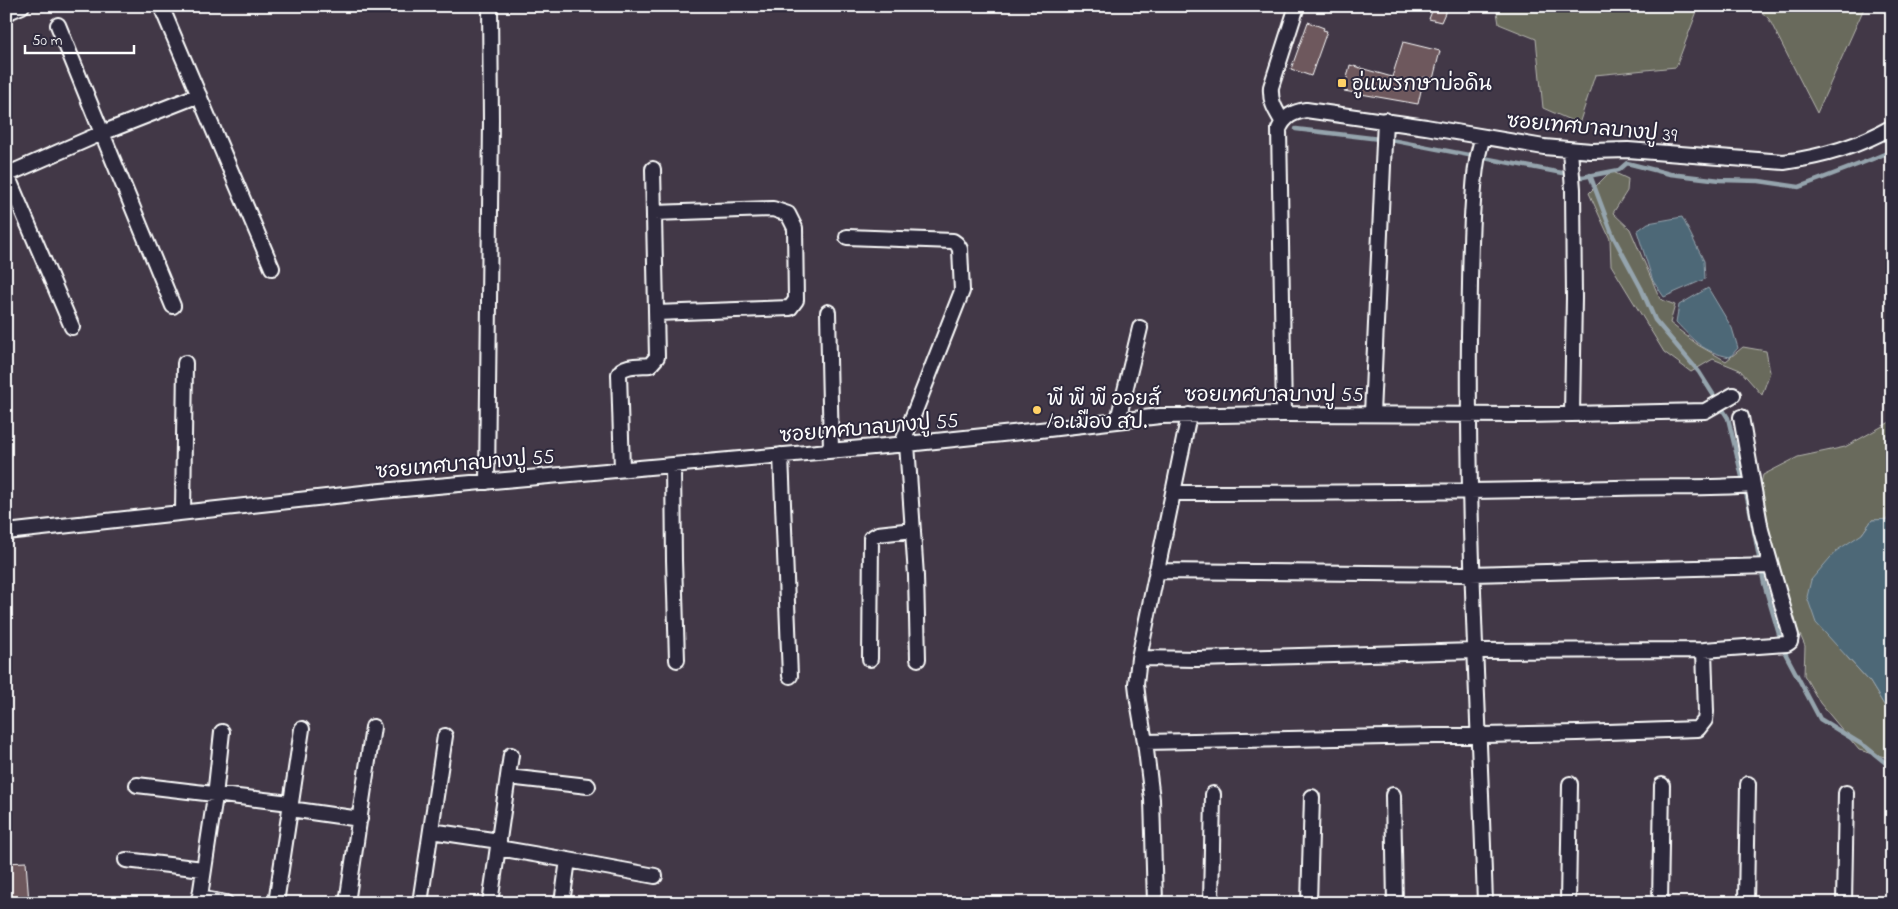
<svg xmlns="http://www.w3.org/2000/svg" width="1898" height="909" viewBox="0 0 1898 909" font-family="'Indie Flower','Playpen Sans Thai',sans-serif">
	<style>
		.green { fill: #696a5c; stroke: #b4b4ae }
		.water { fill: #4e6777; stroke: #95a4ad }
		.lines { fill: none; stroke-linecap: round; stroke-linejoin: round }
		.stream { stroke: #95a4ad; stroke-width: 4.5 }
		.building { fill: #6e585d; stroke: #fff }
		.minor-casing { stroke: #fff; stroke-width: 18 }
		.minor { stroke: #2f2a3d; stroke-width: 14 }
		.poi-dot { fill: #ffd166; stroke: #2f2a3d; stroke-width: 2 }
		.labels { text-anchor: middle; stroke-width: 4; stroke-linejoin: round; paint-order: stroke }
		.poi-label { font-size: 20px; fill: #fff; stroke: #2f2a3d; text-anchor: start }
		.street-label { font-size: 20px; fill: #fff; stroke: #2f2a3d }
	</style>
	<rect width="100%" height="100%" fill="#423847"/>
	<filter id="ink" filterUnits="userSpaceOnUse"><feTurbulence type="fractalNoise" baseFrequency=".02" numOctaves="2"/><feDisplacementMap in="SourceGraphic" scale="10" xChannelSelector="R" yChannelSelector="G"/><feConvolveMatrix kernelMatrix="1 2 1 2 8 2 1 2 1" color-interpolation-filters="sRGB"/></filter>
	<g filter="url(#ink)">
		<path class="green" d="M1496 6H1699L1676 67 1595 75 1579 124 1543 108 1536 39 1499 24Z
			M1755 6H1865L1817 113 1769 19Z
			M1611 171 1628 179 1627 191 1613 213 1630 229 1660 299 1675 305 1670 323 1698 345 1726 361 1743 347 1766 351 1770 372 1762 395 1740 370 1713 359 1691 372 1664 352 1611 265 1610 239 1589 193Z
			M1890 422H1892V519L1872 520 1862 534 1845 655 1870 682 1892 718V759L1859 750 1820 703 1804 675 1805 646 1773 573 1756 504 1763 475 1798 457 1845 447Z"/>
		<path class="water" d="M1682 217 1704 261 1705 279 1664 297 1653 281 1637 231 1648 223Z
			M1708 288 1732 328 1738 348 1730 357C1703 352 1694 341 1676 322L1679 305Z
			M1892 519V718L1870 682 1816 623 1807 597 1811 580 1836 551 1862 534 1872 520Z"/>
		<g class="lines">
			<path class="stream" d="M1296 129 1396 141 1583 177 1619 170 1627 163 1670 174 1720 180 1759 181 1799 187 1870 160 1892 151
				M1590 175 1613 236 1641 288 1655 320 1699 372 1728 418 1750 510 1764 583 1784 651 1820 719 1866 747 1892 768"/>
		</g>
		<path class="building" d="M1434 6H1448L1441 22 1429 19Z
			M1308 22 1324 28 1323 30 1327 31 1311 76 1291 69Z
			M1403 42 1440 51 1433 79 1424 77 1418 104 1344 91 1350 65 1392 77Z
			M26 862 29 903H6V863Z"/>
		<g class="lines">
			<g class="minor-casing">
				<path id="minor" d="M161 6 272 268
					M6 13 22 6
					M1282 121C1275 109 1270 102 1271 87L1297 6
					M1483 137C1474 163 1474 190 1472 217 1470 257 1470 297 1469 336 1467 526 1479 714 1485 903
					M1570 150 1573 189 1574 298 1572 414
					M6 175 102 133 58 25
					M7 175 72 327
					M654 213 773 209 788 214 795 228 796 300 790 308 656 313
					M847 237 953 241 957 244 960 249 962 291 902 444
					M173 306 102 133 199 95
					M828 312 831 450
					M1284 414 1279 129C1285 116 1293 112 1306 110L1426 127 1544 147 1591 151 1628 150 1784 162C1821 157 1859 146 1892 127
					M1372 414 1385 120
					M1118 420 1140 328
					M907 444 916 576 918 659
					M781 455 790 676
					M673 465 674 560 677 660
					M622 469 619 374C623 364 641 366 650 365L657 357 653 169
					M487 482 491 120 490 6
					M1173 493C1321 493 1468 492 1616 488 1662 486 1707 489 1752 485
					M183 512 185 363
					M6 532 381 491 907 444 1040 430 1160 416 1284 414 1527 415 1705 411 1733 395
					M1156 571 1471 574 1771 566
					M1139 658 1197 659 1475 651 1704 650 1787 644 1790 642 1791 636 1761 530 1741 417
					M870 659 871 538 878 534 913 530
					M1145 742 1577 733 1698 729 1705 720 1706 712 1704 650
					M508 777 588 786
					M137 785 290 803
					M1393 795 1395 903
					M290 809 360 819
					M431 831 499 841
					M498 848 568 860 562 903
					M126 860 203 869
					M568 860 655 876
					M199 898 226 903
					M199 903 215 796 222 732
					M276 903 302 729
					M347 903 373 727
					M420 903 445 736
					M490 903 511 755
					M1155 903 1152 799 1145 742 1138 701 1136 684 1139 658 1189 415
					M1211 903 1213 794
					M1309 903 1312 797
					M1568 903 1570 784
					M1660 903 1662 785
					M1746 903 1748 784
					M1844 903 1846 793"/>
			</g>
			<use href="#minor" class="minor"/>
		</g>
	</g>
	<g class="poi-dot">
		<rect x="1337" y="78" width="10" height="10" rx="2.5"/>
		<circle cx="1037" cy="410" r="5"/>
	</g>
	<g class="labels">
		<g class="poi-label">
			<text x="1352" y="90">อู่แพรกษาบ่อดิน</text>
			<text x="1047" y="405">พี พี พี ออยส์<tspan x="1047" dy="23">/อ.เมือง สป.</tspan></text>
		</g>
		<g class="street-label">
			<text transform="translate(1592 127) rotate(5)" y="7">ซอยเทศบาลบางปู 39</text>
			<text x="1274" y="401">ซอยเทศบาลบางปู 55</text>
			<text transform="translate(869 427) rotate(-5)" y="7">ซอยเทศบาลบางปู 55</text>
			<text transform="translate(465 463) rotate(-5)" y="7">ซอยเทศบาลบางปู 55</text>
		</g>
	</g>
	<rect width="1898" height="909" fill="none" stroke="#2f2a3d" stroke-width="25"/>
	<rect x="12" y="12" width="1873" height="884" fill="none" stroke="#fff" stroke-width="2" filter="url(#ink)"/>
	<path d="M25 45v8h109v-8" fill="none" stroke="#ffffff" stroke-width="2.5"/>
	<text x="32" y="45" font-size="15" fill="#ffffff" stroke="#2f2a3d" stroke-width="4" paint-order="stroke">50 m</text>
</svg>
